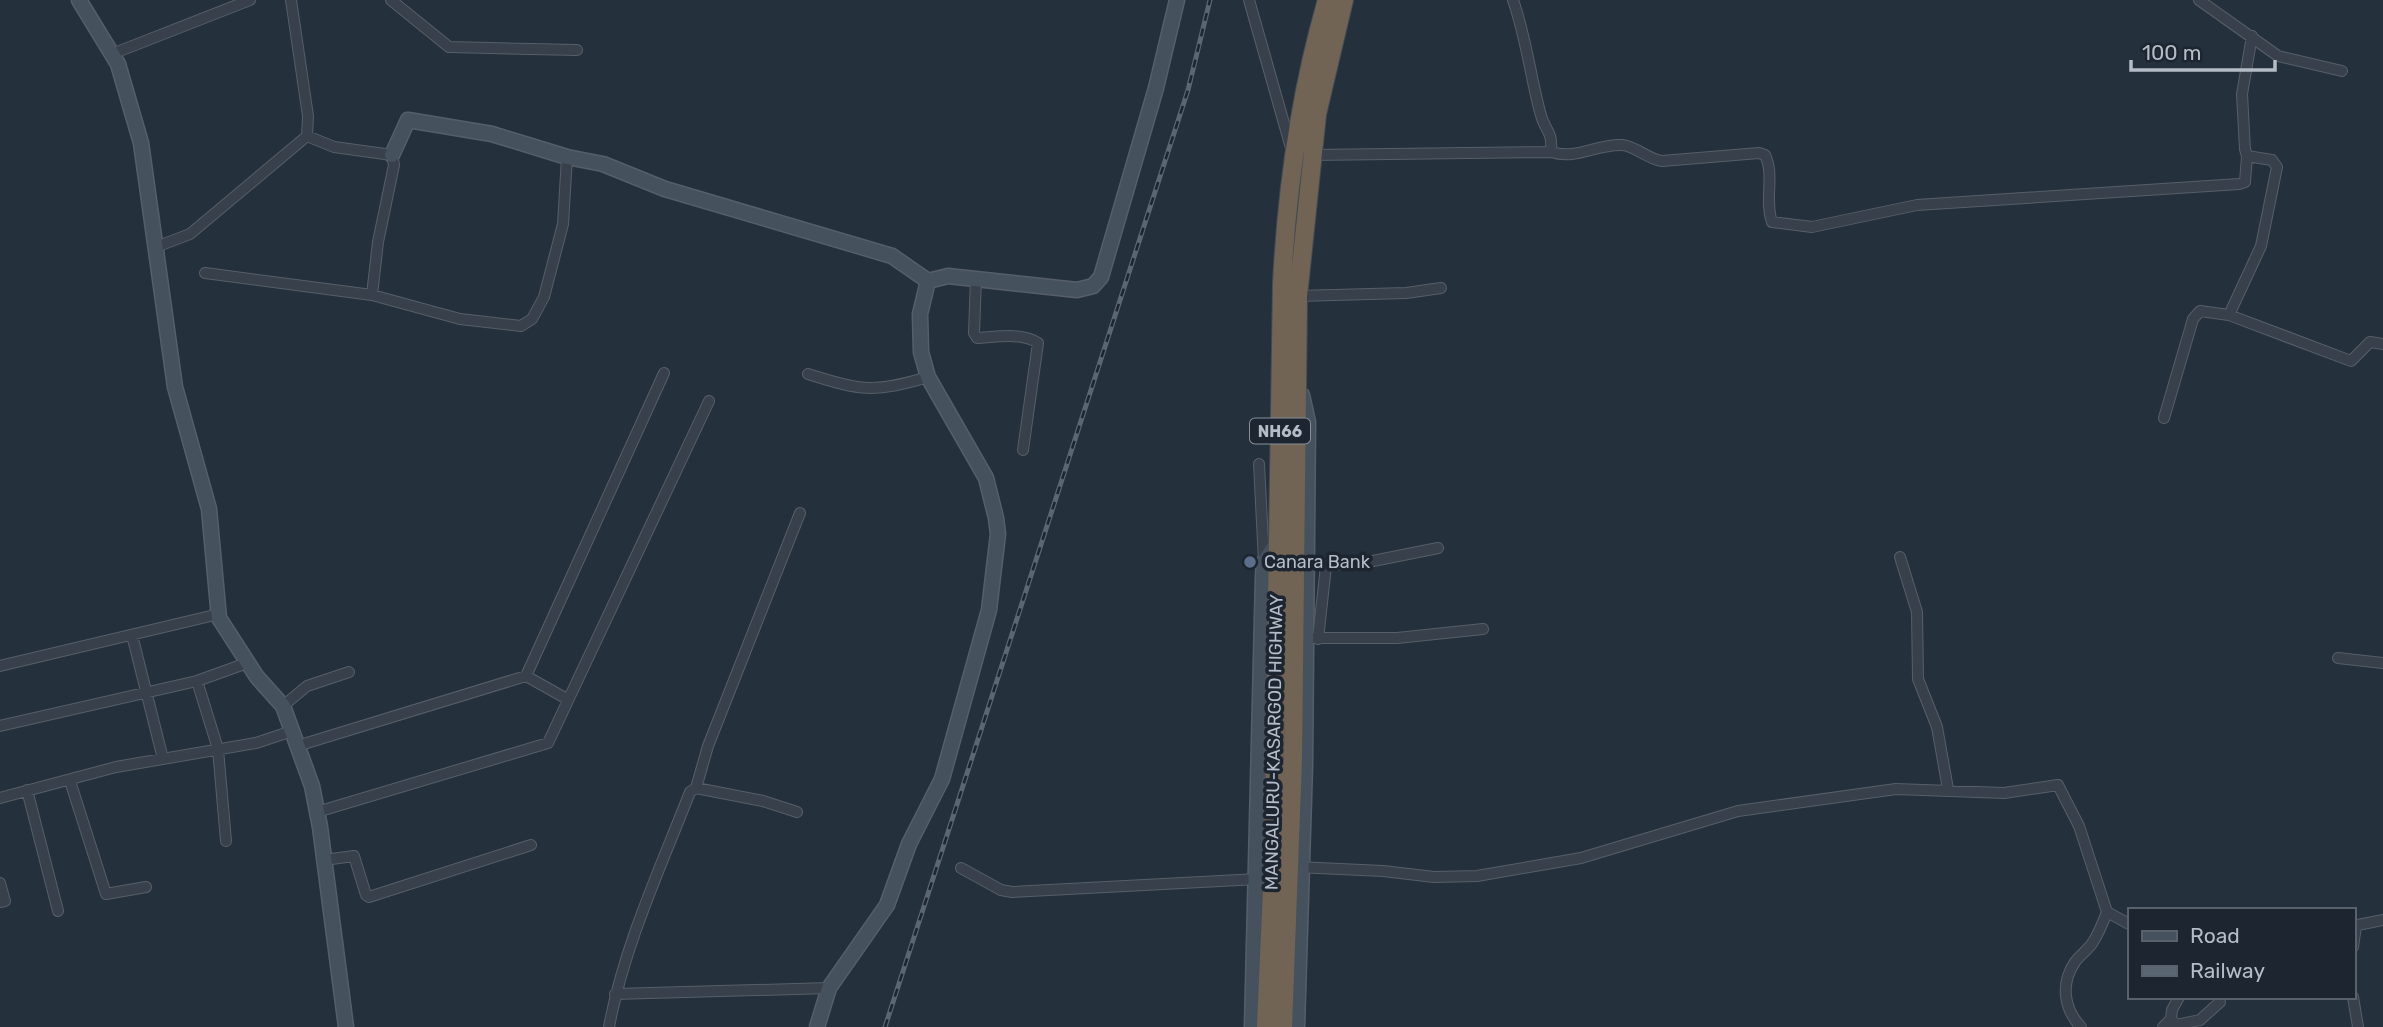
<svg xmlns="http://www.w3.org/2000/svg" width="2383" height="1027" viewBox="0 0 2383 1027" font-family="Rubik,sans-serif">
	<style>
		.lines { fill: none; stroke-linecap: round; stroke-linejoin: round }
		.street-casing { stroke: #565f69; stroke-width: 12 }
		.secondary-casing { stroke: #565f69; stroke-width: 17 }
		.highway-casing { stroke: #434c56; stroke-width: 20 }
		.street { stroke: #38414b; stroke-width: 10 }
		.secondary { stroke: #46515e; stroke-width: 14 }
		.highway { stroke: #716455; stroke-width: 18 }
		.rail-casing { stroke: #5a6672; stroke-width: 5 }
		.rail { stroke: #1d2630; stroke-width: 2.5; stroke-dasharray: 8; stroke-linecap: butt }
		.service-dot { fill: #5c6f8a; stroke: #1d2630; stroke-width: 2.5 }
		.labels { text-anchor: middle; stroke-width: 7; stroke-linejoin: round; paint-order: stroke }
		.shield { fill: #1d2630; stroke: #868f9a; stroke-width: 2 }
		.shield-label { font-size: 16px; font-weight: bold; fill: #b3bcc7 }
		.poi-label { font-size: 18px; fill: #b3bcc7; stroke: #1d2630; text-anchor: start }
		.street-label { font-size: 18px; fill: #b3bcc7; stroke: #1d2630 }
	</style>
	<rect width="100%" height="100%" fill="#24303b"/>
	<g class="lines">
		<g class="street-casing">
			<path id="street" d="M391 0 449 47 577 50
				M1249 0 1291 148
				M1513 0C1526 37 1530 74 1540 112 1544 131 1553 129 1551 152
				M2199 0 2278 56 2342 71
				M112 54 250 0
				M307 136 334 147 392 155 394 165 378 242 372 295
				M1312 155 1551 152C1577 160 1596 144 1622 145 1636 146 1647 159 1662 161L1759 153 1765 155C1775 175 1764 201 1772 222L1812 227 1917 205 2239 184 2245 182 2247 156
				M156 247 190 234 307 136 308 116 291 0
				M205 273 372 295 460 319 521 326 532 319 544 297 563 224 567 157
				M976 278 974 333 977 338C995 337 1022 332 1038 343L1023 450
				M1298 296 1406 293 1441 288
				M2229 315 2261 246 2277 167 2272 160 2247 156 2245 149 2242 94 2252 36
				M808 374C862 391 874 393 928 377
				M2164 418 2193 319 2200 311 2229 315 2351 361 2370 342 2383 344
				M1259 464 1264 562
				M1900 557 1917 612 1918 679 1937 727 1948 789
				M132 635 163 759
				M1312 638H1397L1483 629
				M1318 639 1326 566 1368 562 1438 548
				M2338 658 2383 663
				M0 666 219 614
				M526 676 664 373
				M197 681 218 749 226 841
				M283 706 307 686 349 672
				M0 726 197 681 247 663
				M297 746 526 676 567 699
				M70 781 106 894 146 887
				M696 788 763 801 797 812
				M27 790 58 911
				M0 798 116 767 256 743 292 731
				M317 812 548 743 709 401
				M324 860 354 856 366 895 369 897 531 845
				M1297 867 1383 871 1434 877 1477 876 1581 858 1738 811 1896 789 2004 793 2058 785 2079 826 2107 912 2129 924
				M961 868 1001 890 1012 892 1258 879
				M0 883 5 901 0 902
				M2353 926 2383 920
				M2353 947 2356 926
				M615 994 829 988
				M2179 997 2172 1010 2171 1019 2176 1025 2200 1020 2220 1002
				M2353 997 2358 1027
				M609 1027C624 946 660 869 690 792L696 788 708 746 800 513
				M2081 1027C2064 1009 2060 984 2075 962 2080 955 2088 950 2093 942 2099 933 2103 922 2107 912
				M2163 1027 2171 1019"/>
		</g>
		<g class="secondary-casing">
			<path id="secondary" d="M79 0 118 64 141 143 175 387 209 509 219 618 257 677 283 706 312 786 320 827 346 1027
				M392 155 408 120 492 134 567 157 603 164 665 189 892 256 928 281
				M928 281 948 276 1077 290 1093 286 1101 277 1156 88 1177 0
				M817 1027 829 988 887 905 909 844 942 779 989 610 998 534 996 518 986 478 928 377 921 352 920 314 928 281
				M1252 1027 1263 576 1264 562 1278 541
				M1297 1027 1305 765 1308 422 1302 395"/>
		</g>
		<g class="highway-casing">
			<path id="highway" d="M1266 1027 1273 865 1282 283C1287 187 1300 93 1327 0
				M1283 1027 1293 759 1298 296 1317 114 1344 0"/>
		</g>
		<use href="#street" class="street"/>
		<use href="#secondary" class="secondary"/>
		<use href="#highway" class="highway"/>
		<g class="rail-casing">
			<path id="rail" d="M885 1027 1188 90 1210 0"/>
		</g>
		<use href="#rail" class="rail"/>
	</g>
	<circle class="service-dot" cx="1250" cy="562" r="7"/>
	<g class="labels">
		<rect class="shield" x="1250" y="418.5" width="60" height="25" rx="5"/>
		<g class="shield-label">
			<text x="1280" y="437">NH66</text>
		</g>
		<g class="poi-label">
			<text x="1264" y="568">Canara Bank</text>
		</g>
		<g class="street-label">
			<text transform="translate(1274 742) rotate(-89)" y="6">MANGALURU-KASARGOD HIGHWAY</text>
		</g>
	</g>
	<rect x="2128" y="908" width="228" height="91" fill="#1d2630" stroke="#59626c" stroke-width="2"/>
	<rect x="2142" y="931" width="35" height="10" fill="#46515e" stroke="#59626c" stroke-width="2"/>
	<text x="2190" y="943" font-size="21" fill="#b3bcc7">Road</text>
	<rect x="2142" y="966" width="35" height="10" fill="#5a6672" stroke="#59626c" stroke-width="2"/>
	<text x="2190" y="978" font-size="21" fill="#b3bcc7">Railway</text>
	<path d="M2131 60v10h144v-10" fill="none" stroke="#b3bcc7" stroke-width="3.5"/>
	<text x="2142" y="60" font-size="21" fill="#b3bcc7" stroke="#1d2630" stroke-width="5" paint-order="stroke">100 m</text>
</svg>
